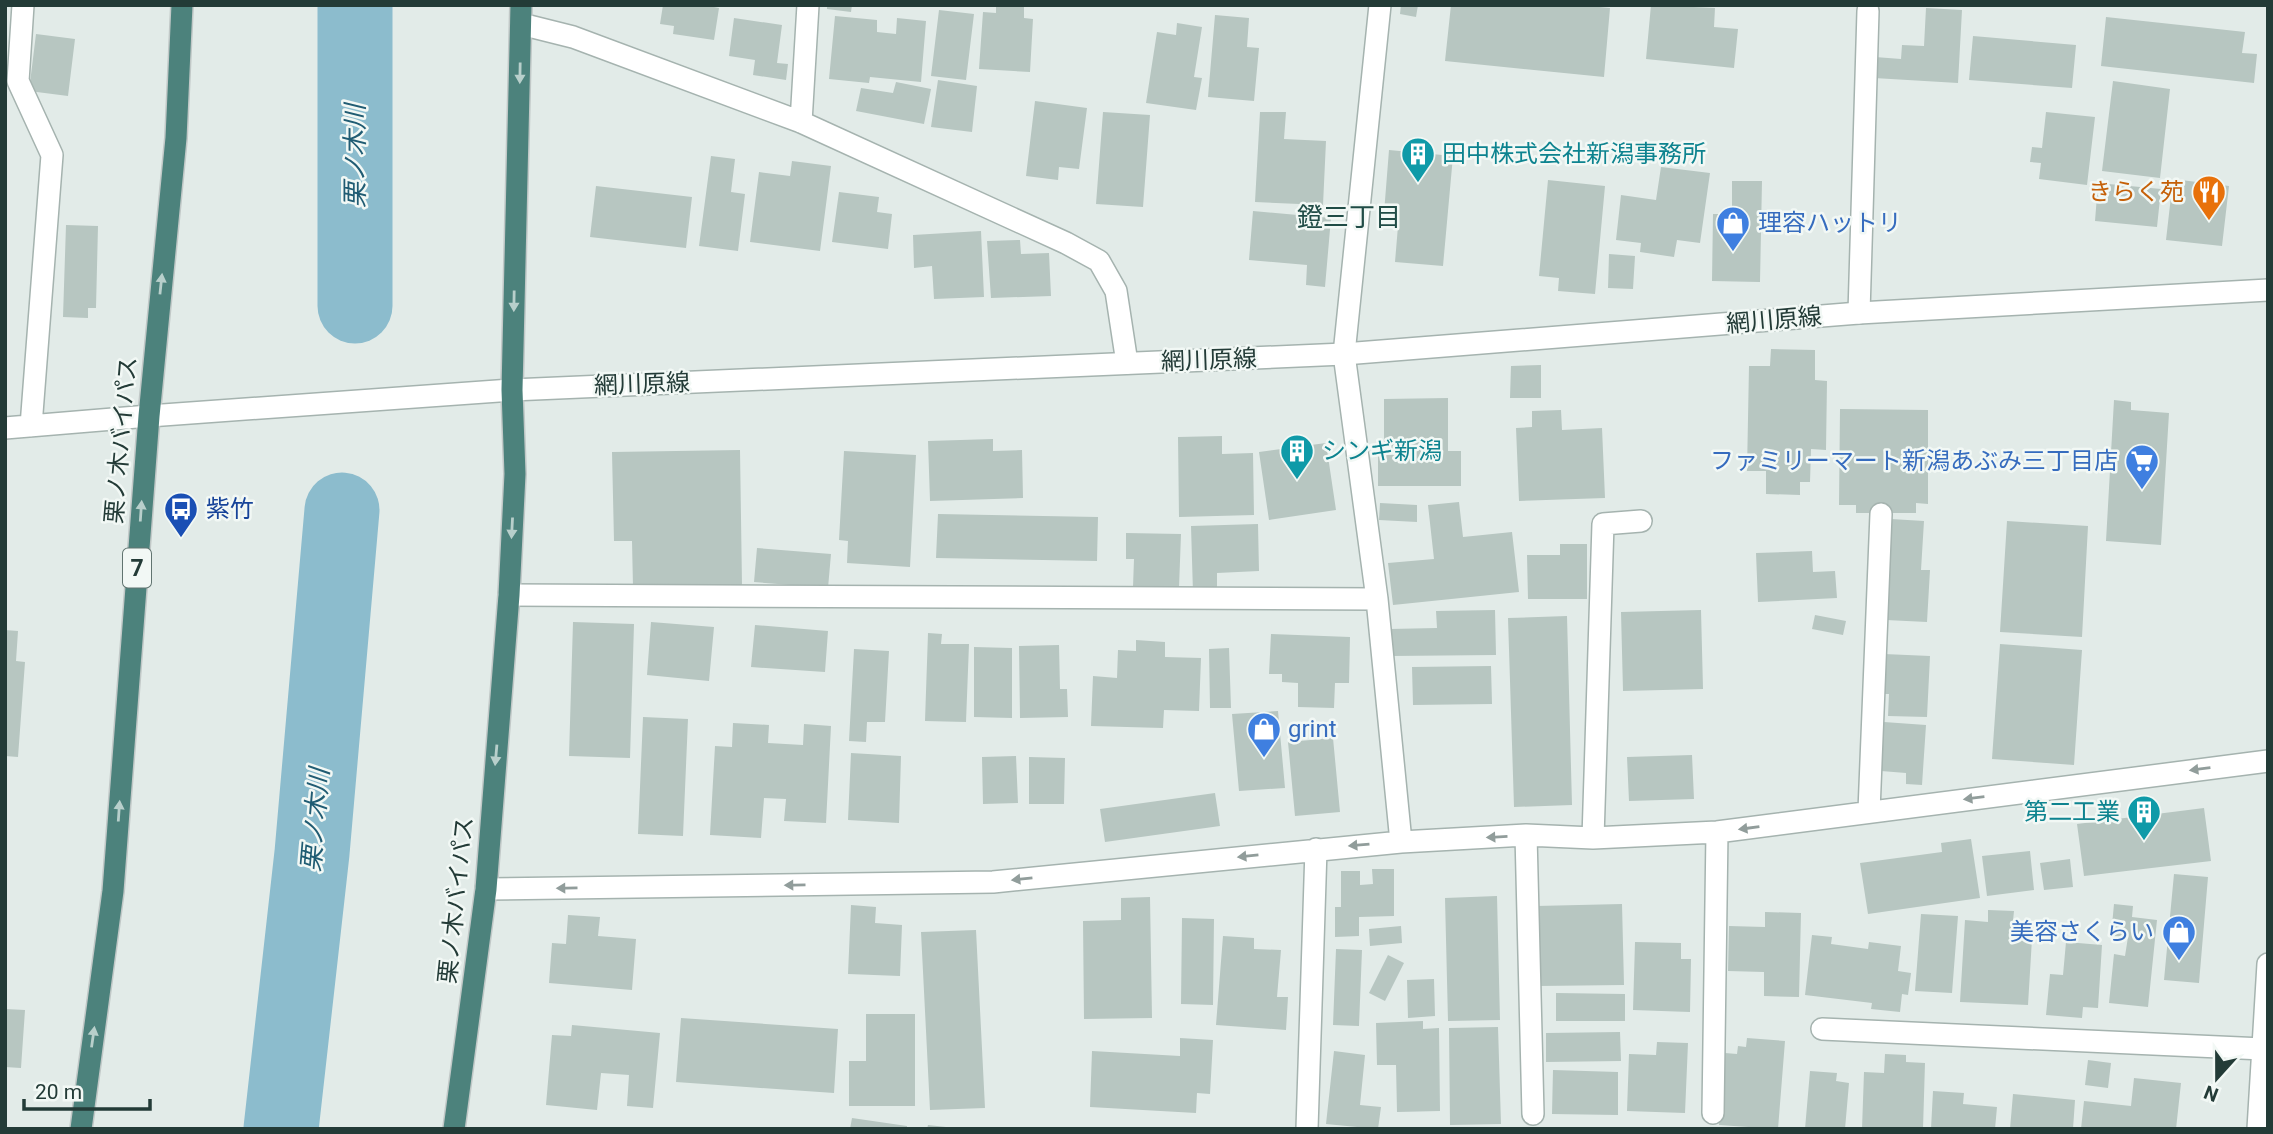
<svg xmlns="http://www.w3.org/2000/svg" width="2273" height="1134" viewBox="0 0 2273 1134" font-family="Roboto,'Noto Sans JP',sans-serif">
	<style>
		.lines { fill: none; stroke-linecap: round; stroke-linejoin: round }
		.river { stroke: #8cbccd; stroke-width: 75 }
		.building { fill: #b7c6c1 }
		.service-casing { stroke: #a5b3af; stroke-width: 24 }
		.minor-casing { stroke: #a5b3af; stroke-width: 24 }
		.tertiary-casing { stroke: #a5b3af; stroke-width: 24 }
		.trunk-casing { stroke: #c1c8c7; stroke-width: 24 }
		.service { stroke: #fff; stroke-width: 21 }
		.minor { stroke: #fff; stroke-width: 21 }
		.tertiary { stroke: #fff; stroke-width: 21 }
		.trunk { stroke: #4c827c; stroke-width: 21 }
		.oneway { fill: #b8cfcb }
		.oneway2 { fill: #919d9b }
		.labels { text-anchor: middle; stroke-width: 5; stroke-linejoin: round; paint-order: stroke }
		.shield { fill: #f2f8f5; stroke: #617470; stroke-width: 2 }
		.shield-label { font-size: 23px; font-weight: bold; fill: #233b37 }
		.culture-label { font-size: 24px; fill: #0d838f; stroke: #f2f8f5; text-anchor: start }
		.food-label { font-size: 24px; fill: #c56008; stroke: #f2f8f5; text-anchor: end }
		.shop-label { font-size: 24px; fill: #366cbe; stroke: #f2f8f5; text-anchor: start }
		.street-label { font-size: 24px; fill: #233b37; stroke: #f2f8f5 }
		.transit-label { font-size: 24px; fill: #164399; stroke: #f2f8f5; text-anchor: start }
		.water-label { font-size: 26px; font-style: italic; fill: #205c73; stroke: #f2f8f5 }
		.neighbourhood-label { font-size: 26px; fill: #204c46; stroke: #f2f8f5 }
	</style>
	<rect width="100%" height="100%" fill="#e2ebe8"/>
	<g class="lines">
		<path class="river" d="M355 306V5
			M281 1129 312 853 342 510"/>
	</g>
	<path class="building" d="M663 5H704L719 8 714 40 673 34 674 26 660 24Z
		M827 5H852L851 12 827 9Z
		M996 5H1024V18L1033 19 1030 72 979 69 983 12 996 13Z
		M1401 5H1418L1416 17 1400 14Z
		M1451 5H1578L1610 8 1604 77 1445 61Z
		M1651 5 1715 8 1714 27 1738 29 1734 68 1646 59Z
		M1926 8 1962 10 1958 83 1874 78 1875 57 1901 59 1902 45 1924 46Z
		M939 10 974 14 966 80 931 76Z
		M1215 15 1249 18 1247 47 1259 48 1254 101 1208 97Z
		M835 16 877 20V32L896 34 897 18 926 21 921 82 870 77 869 83 829 79Z
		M2106 17 2245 32 2242 53 2257 54 2254 83 2101 66Z
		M734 18 782 25 777 63 788 64 786 80 753 75 755 60 729 56Z
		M1177 23 1202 27 1194 77 1202 78 1196 110 1146 103 1157 32 1176 35Z
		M36 34 75 39 68 96 29 91Z
		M1973 36 2076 45 2072 88 1969 80Z
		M938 80 977 86 972 132 931 127Z
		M2113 81 2170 89 2160 178 2102 171Z
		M896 82 931 89 924 124 856 111 861 88 893 93Z
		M1035 101 1087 108 1079 169 1059 167 1058 180 1026 176Z
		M1103 112 1150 115 1143 207 1096 204Z
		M1260 112H1286L1284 139 1326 141 1323 205 1255 202Z
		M2046 112 2095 117 2087 185 2039 179 2041 163 2030 162 2032 147 2042 148Z
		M1389 150 1453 156 1443 266 1395 262 1399 214 1384 213Z
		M711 156 735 159 731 192 745 194 738 251 699 246Z
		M792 161 831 166 820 251 750 242 759 172 790 176Z
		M1661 167 1710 173 1700 243 1677 240 1674 257 1640 252 1641 243 1616 240 1621 195 1656 200Z
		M2173 179 2229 186 2222 246 2166 240Z
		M1548 180 1605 186 1595 294 1558 291 1559 278 1539 276Z
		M1732 181H1762L1760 282 1712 281 1713 214H1732Z
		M2098 183 2161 189 2157 227 2095 221Z
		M596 186 692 197 686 248 590 237Z
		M839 192 879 197 877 212 892 214 888 249 832 242Z
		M1253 211 1331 218 1325 287 1306 285 1307 265 1249 260Z
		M66 225 98 226 96 308H88V318L63 317Z
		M981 231 984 297 934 299 932 266 914 268 913 235Z
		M1020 240 1021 254 1049 253 1051 296 991 298 987 241Z
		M1609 254 1635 256 1633 289 1608 288Z
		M1771 349 1815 350V380L1827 381 1826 450 1811 449 1810 482H1800V495L1766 494V471H1747L1749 366H1770Z
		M1541 365V398H1510L1511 366Z
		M1448 398V451H1461V486H1378V455H1395L1394 450H1384V399Z
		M2114 400 2131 402V410L2169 413 2161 545 2106 541Z
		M1840 409 1928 410V504L1916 503V513H1856V505H1839Z
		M1561 410 1562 430 1602 428 1605 498 1519 501 1516 428 1532 427V411Z
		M1222 436V454L1253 453 1254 515 1179 517 1178 437Z
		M993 439V451L1022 450 1023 498 930 501 928 441Z
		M1326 443 1336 510 1269 520 1259 452Z
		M740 450 742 585 633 587 632 541H614L612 452Z
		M844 451 916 455 910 567 847 563 848 541 839 540Z
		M1459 502 1463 537 1512 532 1519 592 1393 605 1388 563 1434 559 1428 505Z
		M1380 503 1417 505V522L1379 520Z
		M938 514 1098 517 1097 561 936 558Z
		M1891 519 1924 521 1921 570H1930L1927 622 1886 620Z
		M2007 521 2088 526 2082 637 2000 632Z
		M1258 524 1259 571 1217 573V592L1193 593 1191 526Z
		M1126 533 1181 534 1179 588 1133 587 1134 559H1126Z
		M1560 544H1587V599H1528L1527 555H1560Z
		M757 548 831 554 828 588 754 582Z
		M1812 551 1813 572 1835 571 1837 598 1758 602 1756 553Z
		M1495 610 1496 655 1391 656 1390 629 1437 628 1436 611Z
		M1701 610 1703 689 1623 691 1621 612Z
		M1815 615 1846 621 1843 635 1812 629Z
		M1567 616 1572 805 1514 807 1508 618Z
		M573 622 634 624 630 758 569 756Z
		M651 622 714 627 709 681 647 675Z
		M755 625 828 631 825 672 751 667Z
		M5 630 18 631 16 661 25 662 18 757 5 756Z
		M928 633 942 634 941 644H969L966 722 925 721Z
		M1271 634 1350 637 1349 683H1335L1334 708 1298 707V683L1282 682V674H1269Z
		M1136 640 1165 642V657L1201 658 1199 711 1164 710 1163 728 1091 726 1093 676 1117 678 1118 650 1136 651Z
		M2000 644 2082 650 2074 765 1992 759Z
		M1059 645 1060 689H1067L1068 717 1020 718 1019 646Z
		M974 647 1012 648V718L974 717Z
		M1229 648 1231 708H1210L1209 649Z
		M854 649 889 651 885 722H867L866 742 849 741Z
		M1884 654 1930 656 1927 717 1888 716 1889 694H1882Z
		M1491 666 1492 704 1413 705 1412 667Z
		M1278 711 1285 788 1239 791 1232 714Z
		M643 717 688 719 683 836 638 834Z
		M1884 722 1926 725 1922 785 1906 784V773L1881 771Z
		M733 723 769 725 768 743 803 745 804 724 831 726 826 823 784 821 786 799 764 798 761 838 710 835 715 746 732 747Z
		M1333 738 1340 812 1295 816 1288 742Z
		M851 753 901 756 899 823 848 820Z
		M1692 755 1694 799 1629 801 1627 757Z
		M1016 756 1018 803 983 804 982 757Z
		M1029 757 1065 758 1064 804H1029Z
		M1215 793 1220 826 1105 842 1100 809Z
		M2204 808 2211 861 2084 876 2077 824Z
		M1971 839 1980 898 1868 914 1860 863 1942 852 1941 843Z
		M2030 851 2034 890 1987 896 1982 856Z
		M2070 859 2073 887 2044 890 2040 863Z
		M1372 869H1394V916L1359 917V936L1335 937V907H1341V871H1360V885L1373 884Z
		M2174 874 2208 877 2199 983 2164 980Z
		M1497 896 1500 1020 1448 1021 1445 898Z
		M1150 897 1152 1018 1084 1019 1083 921 1121 920V898Z
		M1622 904 1624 985 1538 986 1536 906Z
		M2114 904 2133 906 2132 917 2157 920 2148 1007 2109 1003 2114 954 2125 956 2128 937 2111 936Z
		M851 905 876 907 875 923 902 925 900 976 848 974Z
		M1988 910 2014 911 2013 921 2033 922 2028 1005 1960 1002 1965 920 1988 922Z
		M1765 912 1801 913 1799 997 1764 996V972L1728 971 1729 926 1765 927Z
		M1921 914 1958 916 1952 993 1915 991Z
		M568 915 600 917 598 936 636 939 632 990 549 983 552 943 566 944Z
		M1182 918 1214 919 1213 1005 1181 1004Z
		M1401 926 1402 943 1370 946 1369 929Z
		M976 930 985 1108 930 1110 921 932Z
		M1812 935 1832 937 1831 944 1868 949 1869 942 1901 946 1898 971 1911 973 1908 995 1902 994 1900 1012 1871 1009 1872 1003 1805 995Z
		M1223 936 1254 938V949L1281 950 1277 997H1288L1286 1030 1216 1025Z
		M1635 942 1681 943V959H1691L1690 1012 1633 1010Z
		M2066 942 2102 945 2098 1008 2083 1007 2082 1018 2046 1015 2050 974 2063 975Z
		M1336 949 1362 950 1359 1026 1333 1025Z
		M1388 955 1404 963 1385 1001 1369 993Z
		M1434 979 1435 1016 1408 1018 1407 980Z
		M1556 993 1625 994V1021H1556Z
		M5 1009 25 1010 21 1068 5 1067Z
		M866 1014H915V1106H849V1061H866Z
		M681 1018 838 1029 834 1093 676 1082Z
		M1423 1021V1029L1439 1028 1440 1111 1397 1112 1396 1065H1377L1376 1023Z
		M572 1025 660 1033 653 1108 627 1106 629 1075 601 1073 597 1110 546 1105 552 1035 571 1036Z
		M1498 1027 1501 1124 1450 1125 1449 1028Z
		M1620 1032 1621 1061 1546 1062V1033Z
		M1180 1038 1213 1040 1210 1094 1197 1093 1196 1113 1090 1107 1092 1051 1180 1056Z
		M1747 1038 1785 1041 1778 1129 1719 1125 1725 1053 1737 1054 1738 1046 1746 1047Z
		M1657 1042 1688 1043 1685 1113 1627 1111 1629 1054 1656 1055Z
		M1334 1051 1365 1055 1360 1105 1381 1107 1378 1129 1326 1124Z
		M1885 1054 1906 1055V1062L1925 1063 1923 1129H1862L1864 1072 1884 1073Z
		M2088 1060 2111 1063 2108 1088 2085 1085Z
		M1553 1070 1618 1072V1115L1552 1114Z
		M1810 1071 1837 1073 1836 1081 1849 1083 1845 1129H1805Z
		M2134 1078 2181 1083 2176 1129H2081L2084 1101 2131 1106Z
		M1933 1091 1964 1093 1963 1104 1997 1107 1995 1129H1931Z
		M2013 1094 2075 1100 2073 1129H2010Z
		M852 1118 907 1126V1129H850Z
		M928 1125 946 1127V1129H927Z"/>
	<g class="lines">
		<g class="service-casing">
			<path id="service" d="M1859 313 1868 11"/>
		</g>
		<g class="minor-casing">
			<path id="minor" d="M23 5 18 81 52 155 31 426
				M1380 5 1344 354 1377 599 1401 842
				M521 24 573 37 801 122 1066 243 1099 261 1116 291 1127 363
				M801 122 808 5
				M5 428 149 416
				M509 595 1377 599
				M1869 811 1881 514
				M1526 835 1533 1114
				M1593 838 1603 524 1641 521
				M486 889 993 882 1401 842 1526 835 1593 838 1717 832 2268 761
				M1822 1029 2263 1049
				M1713 1113 1717 832
				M1307 1129 1316 849"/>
		</g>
		<g class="tertiary-casing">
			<path id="tertiary" d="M149 416 512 390 1344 354 1859 313 2268 290
				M2258 1129 2268 964"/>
		</g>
		<g class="trunk-casing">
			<path id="trunk" d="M81 1129 113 891 149 416 176 138 182 5
				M454 1129 486 889 509 595 515 474 512 390 521 5"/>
		</g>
		<use href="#service" class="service"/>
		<use href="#minor" class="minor"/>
		<use href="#tertiary" class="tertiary"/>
		<use href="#trunk" class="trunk"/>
	</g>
	<defs><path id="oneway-solid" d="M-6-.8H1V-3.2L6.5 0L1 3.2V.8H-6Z" transform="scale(1.75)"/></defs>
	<g class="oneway">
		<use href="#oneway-solid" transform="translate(520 73) rotate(91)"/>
		<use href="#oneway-solid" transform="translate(161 284) rotate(-84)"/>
		<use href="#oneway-solid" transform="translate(514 301) rotate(91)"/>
		<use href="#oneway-solid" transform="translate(141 511) rotate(-86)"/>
		<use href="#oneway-solid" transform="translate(512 528) rotate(93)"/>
		<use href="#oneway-solid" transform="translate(496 755) rotate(95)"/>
		<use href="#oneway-solid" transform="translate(119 811) rotate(-86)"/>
		<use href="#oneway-solid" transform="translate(93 1037) rotate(-82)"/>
	</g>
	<g class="oneway2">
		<use href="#oneway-solid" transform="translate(2200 769) rotate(173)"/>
		<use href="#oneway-solid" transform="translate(1974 798) rotate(173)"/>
		<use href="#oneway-solid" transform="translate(1749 828) rotate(172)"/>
		<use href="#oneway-solid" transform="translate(1497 837) rotate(177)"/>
		<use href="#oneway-solid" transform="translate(1359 845) rotate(175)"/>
		<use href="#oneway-solid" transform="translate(1248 856) rotate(174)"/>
		<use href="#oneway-solid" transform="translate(1022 879) rotate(174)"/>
		<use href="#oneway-solid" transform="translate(795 885) rotate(179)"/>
		<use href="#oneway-solid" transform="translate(567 888) rotate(179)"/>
	</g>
	<defs>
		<g id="building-pin" transform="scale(1.75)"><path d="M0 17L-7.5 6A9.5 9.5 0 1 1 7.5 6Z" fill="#0f9aa8" stroke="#f2f8f5"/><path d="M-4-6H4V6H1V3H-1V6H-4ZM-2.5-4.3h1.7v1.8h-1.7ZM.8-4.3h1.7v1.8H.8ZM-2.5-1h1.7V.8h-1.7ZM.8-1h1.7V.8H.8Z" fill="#fff"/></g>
		<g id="restaurant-pin" transform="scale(1.75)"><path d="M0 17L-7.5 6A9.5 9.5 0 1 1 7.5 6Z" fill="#e8710a" stroke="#f2f8f5"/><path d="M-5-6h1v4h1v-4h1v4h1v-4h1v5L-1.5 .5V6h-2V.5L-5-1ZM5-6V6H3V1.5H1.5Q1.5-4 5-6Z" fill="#fff"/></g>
		<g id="shop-pin" transform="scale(1.75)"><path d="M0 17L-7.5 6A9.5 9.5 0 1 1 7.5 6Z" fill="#3f7fe0" stroke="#f2f8f5"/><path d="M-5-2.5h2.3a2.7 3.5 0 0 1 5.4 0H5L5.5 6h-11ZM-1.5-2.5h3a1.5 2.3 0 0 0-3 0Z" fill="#fff"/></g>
		<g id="supermarket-pin" transform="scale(1.75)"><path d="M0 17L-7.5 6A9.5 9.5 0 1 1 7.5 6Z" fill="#3f7fe0" stroke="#f2f8f5"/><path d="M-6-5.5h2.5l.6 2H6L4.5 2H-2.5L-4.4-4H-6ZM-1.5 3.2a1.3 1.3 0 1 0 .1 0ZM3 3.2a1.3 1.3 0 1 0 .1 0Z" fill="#fff"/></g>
		<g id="bus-pin" transform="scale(1.75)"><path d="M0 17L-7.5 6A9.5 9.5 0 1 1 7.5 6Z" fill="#1a4fb4" stroke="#f2f8f5"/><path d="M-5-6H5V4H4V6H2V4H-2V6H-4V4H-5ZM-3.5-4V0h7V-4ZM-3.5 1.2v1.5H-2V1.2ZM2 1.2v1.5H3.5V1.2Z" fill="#fff"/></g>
	</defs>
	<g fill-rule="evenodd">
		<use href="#building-pin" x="1418" y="154"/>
		<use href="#restaurant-pin" x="2209" y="192"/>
		<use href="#shop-pin" x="1733" y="223"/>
		<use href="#building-pin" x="1297" y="451"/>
		<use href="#supermarket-pin" x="2142" y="461"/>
		<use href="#bus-pin" x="181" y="509"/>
		<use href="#shop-pin" x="1264" y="729"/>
		<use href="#building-pin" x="2144" y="812"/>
		<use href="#shop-pin" x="2179" y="932"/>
	</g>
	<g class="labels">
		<rect class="shield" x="123" y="548.5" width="28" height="39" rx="5"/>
		<g class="shield-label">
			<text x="137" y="576">7</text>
		</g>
		<g class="culture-label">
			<text x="1442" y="162">田中株式会社新潟事務所</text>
			<text x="1322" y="459">シンギ新潟</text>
			<text x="2120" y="820" text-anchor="end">第二工業</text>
		</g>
		<g class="food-label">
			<text x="2184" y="200">きらく苑</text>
		</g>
		<g class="shop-label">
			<text x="1758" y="231">理容ハットリ</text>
			<text x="2118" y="469" text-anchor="end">ファミリーマート新潟あぶみ三丁目店</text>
			<text x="1288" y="737">grint</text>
			<text x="2154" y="940" text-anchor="end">美容さくらい</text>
		</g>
		<g class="street-label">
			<text transform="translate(1774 320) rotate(-5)" y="8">網川原線</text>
			<text transform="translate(1209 360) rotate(-2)" y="8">網川原線</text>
			<text transform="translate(642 384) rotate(-2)" y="8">網川原線</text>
			<text transform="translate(121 440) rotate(-85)" y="8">栗ノ木バイパス</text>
			<text transform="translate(456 900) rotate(-84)" y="8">栗ノ木バイパス</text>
		</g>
		<g class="transit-label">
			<text x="206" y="517">紫竹</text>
		</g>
		<g class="water-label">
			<text transform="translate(355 156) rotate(-90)" y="9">栗ノ木川</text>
			<text transform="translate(315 820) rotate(-85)" y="9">栗ノ木川</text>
		</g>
		<g class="neighbourhood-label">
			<text x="1349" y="226">鐙三丁目</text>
		</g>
	</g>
	<rect width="2273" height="1134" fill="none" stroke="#233b37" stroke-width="14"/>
	<g transform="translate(2217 1078) rotate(201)" stroke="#f2f8f5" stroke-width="5" paint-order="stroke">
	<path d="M0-5L12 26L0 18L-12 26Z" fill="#233b37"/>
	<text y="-10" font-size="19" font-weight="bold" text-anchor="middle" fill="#233b37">N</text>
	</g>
	<path d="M24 1099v10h126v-10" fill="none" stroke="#233b37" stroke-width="3.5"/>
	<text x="35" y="1099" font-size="21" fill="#233b37" stroke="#f2f8f5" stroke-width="5" paint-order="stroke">20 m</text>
</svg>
